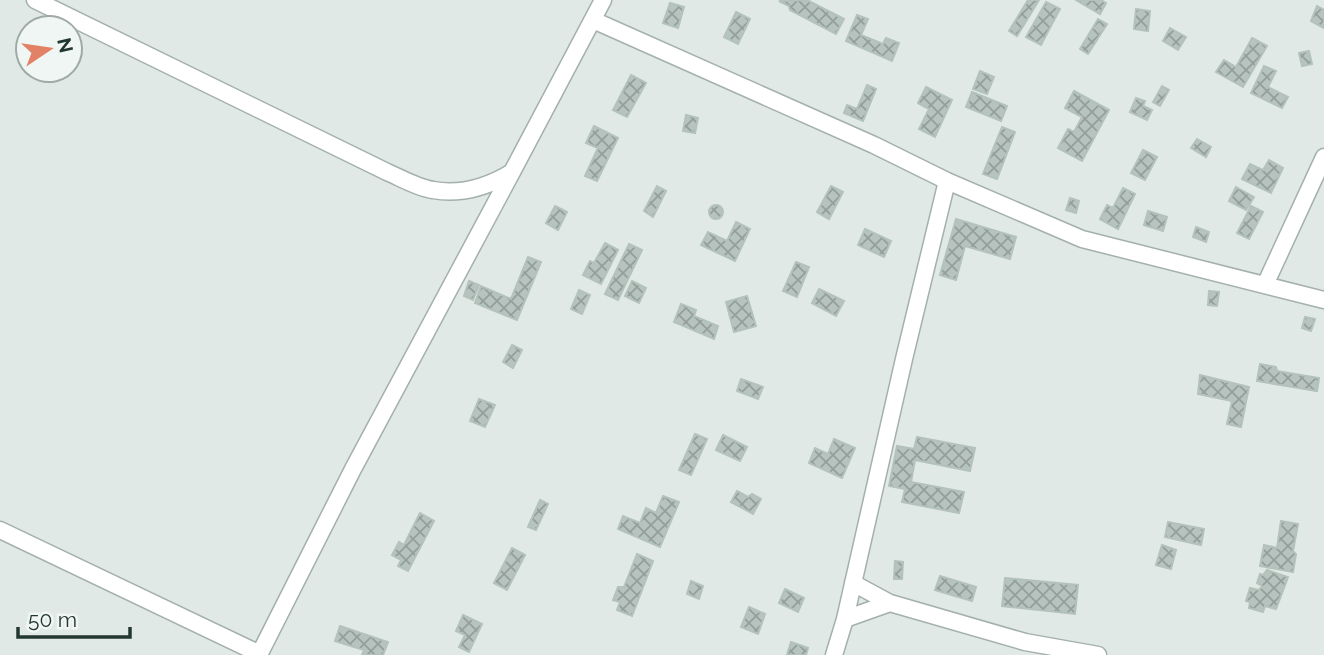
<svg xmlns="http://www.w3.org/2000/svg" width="1324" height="655" viewBox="0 0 1324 655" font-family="Raleway,sans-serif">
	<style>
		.building { fill: url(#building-cross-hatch); stroke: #b3c2bb; stroke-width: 2 }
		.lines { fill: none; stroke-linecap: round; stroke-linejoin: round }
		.minor-casing { stroke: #a4b0ab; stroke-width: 19 }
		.minor { stroke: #fff; stroke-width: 16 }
	</style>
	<defs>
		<pattern id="building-cross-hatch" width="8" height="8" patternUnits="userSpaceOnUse" patternTransform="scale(1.75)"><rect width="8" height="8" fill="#b6c3be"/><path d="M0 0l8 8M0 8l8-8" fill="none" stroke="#949f9b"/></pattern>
	</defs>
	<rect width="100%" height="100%" fill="#e0e9e5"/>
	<path class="building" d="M807 0 844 19 836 34 790 10 789 6 779 1Z
		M1028 0H1039L1017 36 1009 31Z
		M1076 0H1101L1106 3 1100 14Z
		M1046 2 1060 9 1041 45 1026 37Z
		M670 3 684 7 678 28 663 23Z
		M1317 6 1324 10V28L1311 21Z
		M1136 9 1150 11 1148 31 1134 29Z
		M736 12 750 19 738 44 724 37Z
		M857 15 868 19 861 35 883 44 886 38 899 43 892 61 846 41Z
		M1098 19 1107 24 1088 54 1080 49Z
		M1170 28 1186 37 1178 50 1163 41Z
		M1252 38 1267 46 1243 87 1216 72 1224 60 1236 67Z
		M1309 51 1312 64 1302 66 1299 53Z
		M1264 66 1276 71 1268 87 1288 97 1282 108 1251 93Z
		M980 71 994 77 987 94 973 89Z
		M631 75 646 83 627 117 613 110Z
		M867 85 876 89 863 121 844 113 847 105 857 109Z
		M1162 86 1169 90 1160 106 1153 102Z
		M926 87 952 100 935 137 919 129 929 109 918 103Z
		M1074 91 1109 110 1082 161 1058 148 1068 129 1074 132 1082 117 1065 108Z
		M972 92 1007 106 1001 121 966 107Z
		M1136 98 1145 101 1143 106 1152 110 1147 120 1130 112Z
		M686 115 698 118 695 133 683 131Z
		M594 126 618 138 597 181 585 176 598 148 586 143Z
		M1002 127 1015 132 997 179 983 174Z
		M1197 139 1211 147 1206 157 1191 148Z
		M1143 150 1157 157 1145 180 1131 173Z
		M1269 160 1283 168 1271 193 1242 179 1250 164 1263 170Z
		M657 186 666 191 653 217 644 211Z
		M831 186 843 192 829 219 817 212Z
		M1236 187 1254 197 1246 210 1229 201Z
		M1123 188 1135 194 1118 229 1100 219 1107 205 1113 208Z
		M1070 198 1079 201 1076 213 1066 210Z
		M709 212a7 7 0 1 1 14 0a7 7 0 1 1-14 0Z
		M555 206 567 212 558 230 546 223Z
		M1251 206 1263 212 1249 239 1237 233Z
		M1148 211 1167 217 1163 231 1144 225Z
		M956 219 1016 237 1010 259 965 246 956 280 940 275Z
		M736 222 750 229 735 261 701 245 708 232 727 241Z
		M1196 227 1209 232 1206 242 1193 237Z
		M865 229 891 241 884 257 858 245Z
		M605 243 618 250 601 284 583 275 590 261 594 263Z
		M629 244 642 250 618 300 605 294Z
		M528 257 541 262 517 320 475 303 481 286 511 299Z
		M796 262 809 267 797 297 783 291Z
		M469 281 479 285 473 300 464 296Z
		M632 281 646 288 639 303 625 296Z
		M819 289 844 301 836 316 812 303Z
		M579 290 590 295 582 314 571 309Z
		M1209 291 1219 292 1217 306 1208 305Z
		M747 296 756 326 734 332 726 302Z
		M681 304 696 310 694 316 718 326 714 339 674 322Z
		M1305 317 1315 319 1311 331 1302 328Z
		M512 345 522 350 513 368 503 362Z
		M1260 364 1276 367 1277 371 1319 378 1317 391 1257 381Z
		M1200 375 1249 387 1241 427 1227 424 1232 401 1198 394Z
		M741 379 763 387 758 399 737 391Z
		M479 399 495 405 485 427 470 421Z
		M695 434 707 439 691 475 679 470Z
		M723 435 747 447 740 461 716 450Z
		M917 437 975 448 970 471 915 460 911 482 964 492 959 513 902 502 905 489 889 486 897 446 914 449Z
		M834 439 855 448 842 478 809 463 815 448 828 454Z
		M737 491 748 497 752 494 761 499 753 514 731 502Z
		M663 496 679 502 660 547 618 529 623 516 640 523 646 508 656 513Z
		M540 500 548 504 536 530 528 527Z
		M420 513 434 521 408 571 398 566 401 560 392 555 399 542 404 545Z
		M1281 521 1298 524 1293 551 1296 554 1293 572 1260 566 1264 545 1277 548Z
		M1168 522 1204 529 1201 545 1165 537Z
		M1162 545 1176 550 1171 569 1156 565Z
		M512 548 525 555 507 590 494 583Z
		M637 554 653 561 632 616 617 610 620 602 613 600 618 587H624Z
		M895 561 903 562 902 579H894Z
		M1267 570 1288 577 1276 609 1265 606 1263 612 1249 608 1250 602 1246 601 1250 588 1259 590 1262 586 1257 583 1260 574 1263 575Z
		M940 576 976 587 972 601 935 590Z
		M1005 578 1078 585 1075 614 1002 606Z
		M691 581 703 586 699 599 687 594Z
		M785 589 804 598 798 612 779 603Z
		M749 607 765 614 758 634 741 627Z
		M463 615 482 624 469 652 459 647 465 635 456 631Z
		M340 626 388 642 383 655H362L364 650 335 641Z
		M791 642 808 648 806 655H787Z"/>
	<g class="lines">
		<g class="minor-casing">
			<path id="minor" d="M35 0 387 172C401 178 418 188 433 190 461 195 489 186 512 172L603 0
				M593 20 874 145 947 181 1082 239 1324 300
				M1265 285 1324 157
				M0 530 260 654
				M853 583 890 603
				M845 619 890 603 1025 642 1098 655
				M259 655 353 469 512 172
				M834 655 845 619 904 359 947 181"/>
		</g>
		<use href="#minor" class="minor"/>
	</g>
	<g transform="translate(49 49) rotate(77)"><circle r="33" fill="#f0f6f3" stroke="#9eaaa5" stroke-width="2"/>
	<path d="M0-5L12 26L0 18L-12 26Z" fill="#e28165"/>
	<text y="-10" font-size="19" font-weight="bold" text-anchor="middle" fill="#233731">N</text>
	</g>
	<path d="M18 627v10h112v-10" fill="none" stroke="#233731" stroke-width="3.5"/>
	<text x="28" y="627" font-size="21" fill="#233731" stroke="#f0f6f3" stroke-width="5" paint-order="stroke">50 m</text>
</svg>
